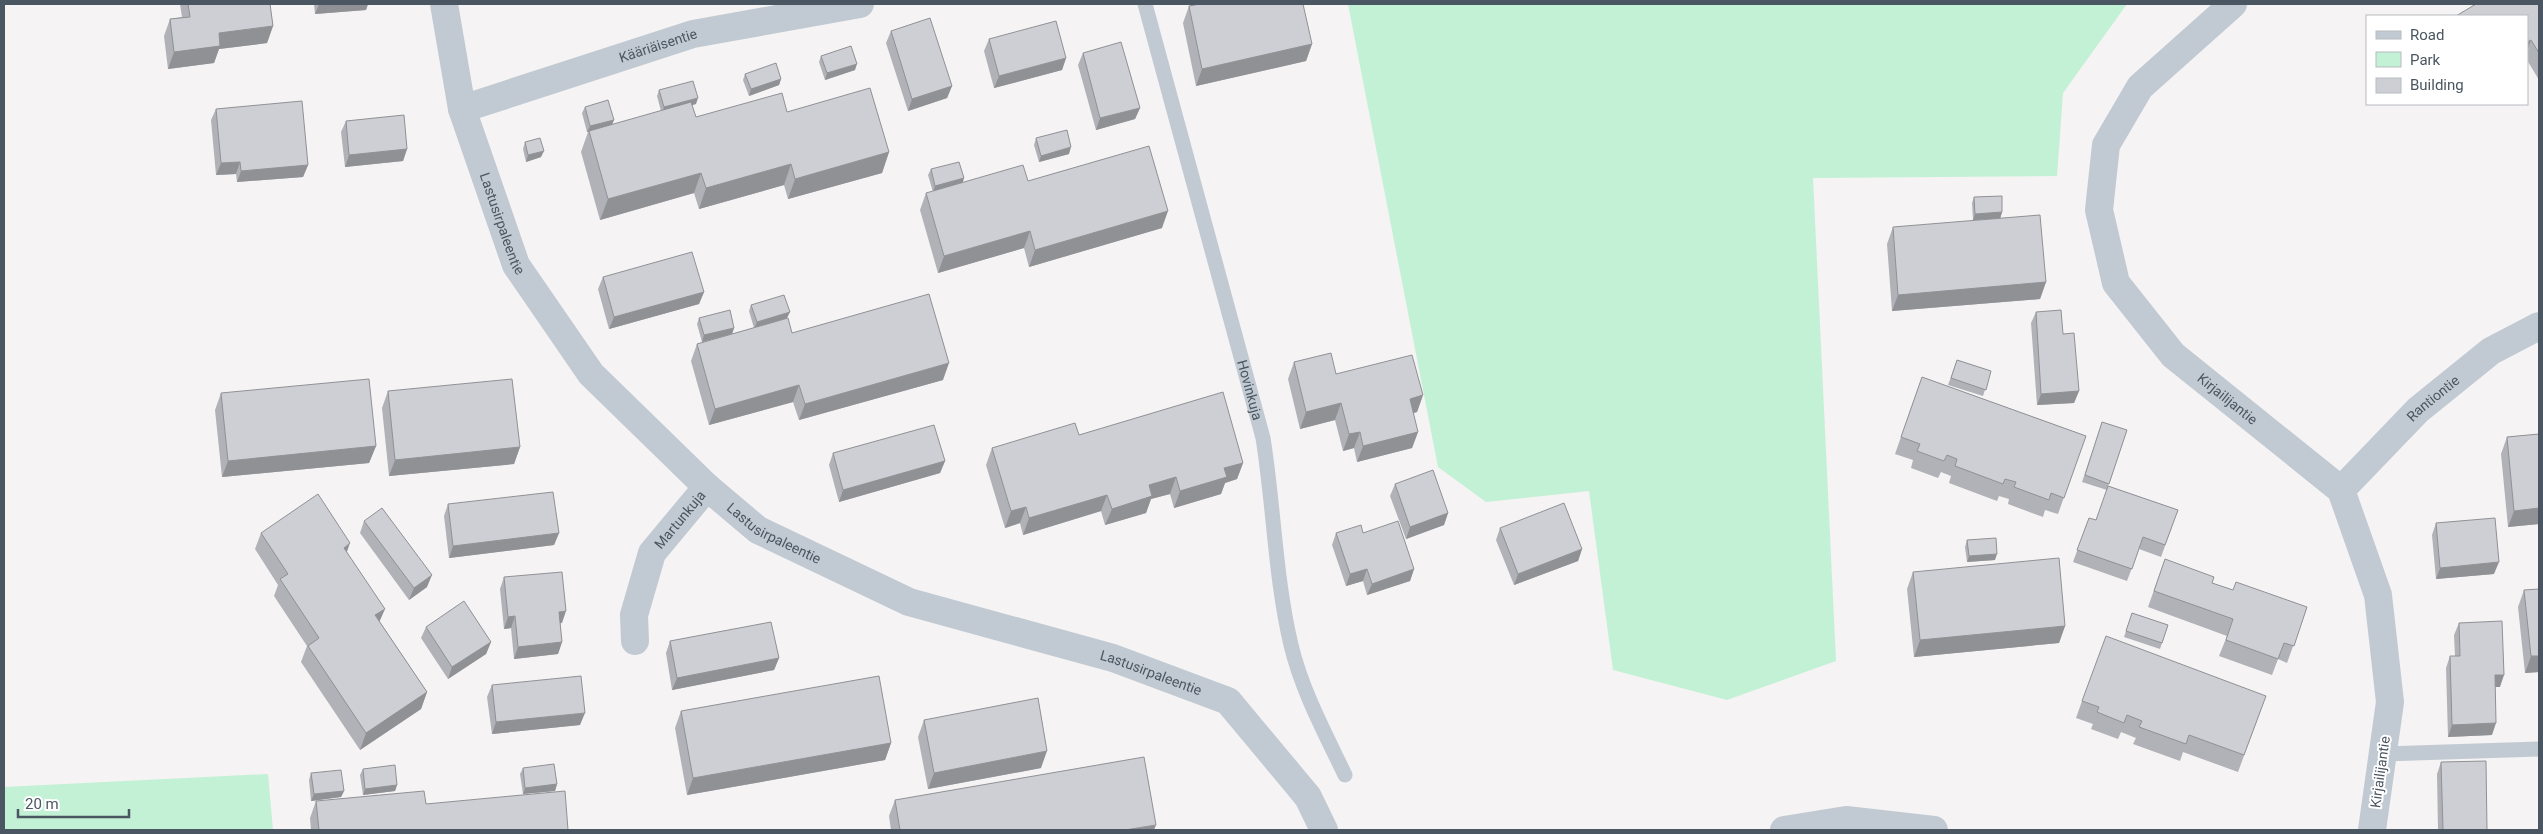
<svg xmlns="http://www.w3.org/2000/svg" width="2543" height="834" viewBox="0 0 2543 834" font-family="Roboto,sans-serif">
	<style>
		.green { fill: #c3f1d5 }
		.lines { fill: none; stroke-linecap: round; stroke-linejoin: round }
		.service { stroke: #c1cad2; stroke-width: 15 }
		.minor { stroke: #c1cad2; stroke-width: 28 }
		.wall { fill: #b0b2b7 }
		.shaded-wall { fill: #909195 }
		.building { fill: #cdcfd5; stroke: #909195 }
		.labels { text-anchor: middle; stroke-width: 4; stroke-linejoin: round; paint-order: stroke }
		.street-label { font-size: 14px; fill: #4a5661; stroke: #fff }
	</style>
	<rect width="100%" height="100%" fill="#f5f3f3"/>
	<path class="green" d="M1348 4H2127L2063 93 2057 176 1813 178 1836 661 1727 700 1613 670 1589 491 1486 502 1438 467Z
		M268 774 273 830H4V787Z"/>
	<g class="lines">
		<g class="service">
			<path id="s1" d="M1145 4 1263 438C1274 507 1275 577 1291 645 1302 691 1325 733 1345 775"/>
			<path d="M2383 754 2539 749"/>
		</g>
		<g class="minor">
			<path id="s2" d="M444 4 462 109 516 265 591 374 707 487 758 530 909 602 1113 658 1228 701 1308 797 1324 830"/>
			<path id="s3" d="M2233 4 2140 87 2106 145 2099 210 2116 283 2173 355 2341 490 2378 595 2390 702 2372 830"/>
			<path id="s4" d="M462 109 693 34 860 4"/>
			<path id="s5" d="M2341 490 2418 410 2491 351 2539 326"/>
			<path id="s6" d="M635 641 634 615 652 553 707 487"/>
			<path d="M1784 830 1846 820 1934 830"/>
		</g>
	</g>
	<path class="wall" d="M180 4H270L273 26 267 43 219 49 214 63 168 69 164 36 170 19 182 17Z
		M314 4H368L366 10 315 14Z
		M2539 4V80L2527 60V16Z
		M1189 6 1312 44 1306 61 1196 86 1183 23Z
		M891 31 952 86 947 98 908 111 886 43Z
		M989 39 1066 58 1062 70 994 88 984 51Z
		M1083 53 1140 108 1135 119 1096 130 1078 65Z
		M821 56 855 70 825 80 819 62Z
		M745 74 781 79 779 85 749 96 743 80Z
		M659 90 696 104 692 105 696 117 787 112 889 152 882 173 788 199 784 185 699 209 694 193 600 220 581 152 588 132H587L582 113 585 107 614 120 612 125 661 111 657 96Z
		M216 109 308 165 303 177 237 182 236 174 216 175 211 120Z
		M346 121 407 149 403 161 345 167 341 132Z
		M1036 138 1069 154 1039 162 1034 145Z
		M525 142 541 157 526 162 523 149Z
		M931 169 964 178 962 183 1028 181 1162 228 1029 267 1024 248 938 273 920 210 926 193 933 192 928 175Z
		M1974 197 2002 212 2000 219 1973 220 1972 203Z
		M1893 227 2046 282 2040 299 1892 311 1887 244Z
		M603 277 704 292 699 304 609 329 598 289Z
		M751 305 787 318 775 322 792 333 943 380 799 420 793 402 709 425 691 361 697 344 754 328 749 311Z
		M2036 312 2063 334 2079 391 2074 403 2037 405 2031 323Z
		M699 318 734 328 732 334 702 342 697 324Z
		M1957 360 1991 371 1983 396 1948 385Z
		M1294 362 1336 374 1423 395 1417 412 1413 413 1418 432 1412 448 1357 462 1354 448 1343 451 1335 420 1300 429 1288 379Z
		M1922 377 2086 436 2058 514 2045 510 2043 517 2008 504 2009 499 1999 496 1997 501 1949 483 1951 476 1941 472 1938 478 1911 468 1913 460 1895 454Z
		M388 391 520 447 514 464 389 476 382 408Z
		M221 393 376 446 369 463 222 477 215 410Z
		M2102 422 2127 430 2108 486 2178 510 2161 557 2139 549 2127 581 2073 562 2089 518 2096 520 2107 490 2082 482Z
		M2539 434V524L2508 527 2501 454 2507 437Z
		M1079 435 1243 463 1237 479 1225 483 1221 494 1174 508 1170 494 1151 499 1146 513 1105 525 1101 511 1023 535 1020 523 1005 528 986 465 992 448Z
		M833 453 945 461 940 473 839 502 829 465Z
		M1395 484 1448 513 1444 525 1406 539 1390 496Z
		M448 504 559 533 554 545 449 558 444 516Z
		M364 521 427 587 409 600 360 533Z
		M2436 523 2494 574 2436 579 2432 535Z
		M1500 528 1582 549 1578 561 1514 585 1496 540Z
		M261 533 347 553 380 622 427 692 421 709 360 750 301 662 307 646 274 596 278 585 255 549Z
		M1336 533H1363L1414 569 1410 581 1367 595 1363 581 1346 586 1332 545Z
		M1967 540 1995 560 1967 562 1965 547Z
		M2165 559 2212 583 2232 590 2307 607 2287 663 2278 659 2272 675 2219 656 2227 636 2148 607Z
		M1913 572 2065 626 2059 643 1914 657 1907 589Z
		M504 577 562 623H560L562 642 558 654 514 659 511 628 504 629 500 589Z
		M2524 590 2539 672 2525 673 2518 607Z
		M2132 613 2168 625 2160 649 2124 637Z
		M2459 623 2500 687H2495L2492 735 2448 737 2446 668 2450 656H2455L2454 635Z
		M426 627 491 642 486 654 448 679 421 638Z
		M670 641 779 658 774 670 672 690 666 653Z
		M492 685 580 725 492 734 487 697Z
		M2266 696 2238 772 2183 752 2180 761 2133 744 2136 738 2121 732 2118 739 2091 729 2093 724 2076 718 2082 701Z
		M681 711 891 743 885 760 687 795 675 728Z
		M924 720 1041 768 928 789 918 737Z
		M2441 762 2487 830H2438L2437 774Z
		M523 768 557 784 555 791 523 794 520 774Z
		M363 769 397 785 395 791 363 795 360 775Z
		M311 773 344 791 341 797 311 801 309 780Z
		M895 800 1154 830H891L889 816Z
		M316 801 426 804 568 830H311L310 818Z"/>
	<path class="shaded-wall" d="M319 4H368L366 10 315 14Z
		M273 26 267 43 219 49 214 63 168 69 174 52 219 33Z
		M2531 40 2527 51V42Z
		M1312 44 1306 61 1196 86 1202 69Z
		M1066 58 1062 70 994 88 999 76Z
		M857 64 855 70 825 80 827 73Z
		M781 79 779 85 749 96 751 89Z
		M952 86 947 98 908 111 912 99Z
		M698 98 696 104 662 113 664 107Z
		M1140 108 1135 119 1096 130 1100 118Z
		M614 120 611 126 587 132 590 126Z
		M1071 147 1069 154 1039 162 1041 156Z
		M407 149 403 161 345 167 349 155Z
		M544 151 541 157 526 162 528 155Z
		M889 152 882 173 788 199 795 179Z
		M240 162 236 174 216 175 221 163Z
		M791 164 784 185 699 209 706 188Z
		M308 165 303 177 237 182 241 171Z
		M701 173 694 193 600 220 608 199Z
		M964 178 962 185 933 192 935 186Z
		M1168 211 1162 228 1029 267 1035 250Z
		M2002 212 2000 219 1973 220 1975 214Z
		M1030 231 1024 248 938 273 944 256Z
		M2046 282 2040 299 1892 311 1898 295Z
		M704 292 699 304 609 329 614 317Z
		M790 312 787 318 754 329 757 322Z
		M734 328 732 334 702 342 704 335Z
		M949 363 943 380 799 420 805 404Z
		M799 385 793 402 709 425 715 409Z
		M2079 391 2074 403 2037 405 2041 394Z
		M1423 395 1417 412 1404 416 1410 399Z
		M1341 403 1335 420 1300 429 1306 412Z
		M1360 432 1354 448 1343 451 1349 434Z
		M1418 432 1412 448 1357 462 1363 446Z
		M376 446 369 463 222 477 228 461Z
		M520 447 514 464 389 476 395 460Z
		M945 461 940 473 839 502 843 490Z
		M1243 463 1237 479 1225 483 1221 494 1174 508 1180 491 1224 468Z
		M1176 477 1170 494 1151 499 1146 513 1105 525 1112 509 1149 485Z
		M1107 495 1101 511 1023 535 1029 518Z
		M1026 507 1020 523 1005 528 1011 511Z
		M2539 508V524L2508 527 2514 511Z
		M1448 513 1444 525 1406 539 1410 527Z
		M559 533 554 545 449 558 453 546Z
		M350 543 344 560V548Z
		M1582 549 1578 561 1514 585 1518 574Z
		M1997 554 1995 560 1967 562 1969 556Z
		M2499 562 2494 574 2436 579 2440 568Z
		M1367 569 1363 581 1346 586 1350 574Z
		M1414 569 1410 581 1367 595 1372 584Z
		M432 575 427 587 409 600 414 588Z
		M385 609 378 625 375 615Z
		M566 611 562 623 555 624 559 612Z
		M515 616 511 628 504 629 508 617Z
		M2065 626 2059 643 1914 657 1920 640Z
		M491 642 486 654 448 679 452 667Z
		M562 642 558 654 514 659 518 647Z
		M2531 656H2539V672L2525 673Z
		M779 658 774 670 672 690 677 678Z
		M2495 675H2504L2500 687H2490Z
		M427 692 421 709 360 750 366 733Z
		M585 713 580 725 492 734 496 722Z
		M2496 723 2492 735 2448 737 2452 725Z
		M891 743 885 760 687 795 693 778Z
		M1047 751 1041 768 928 789 934 773Z
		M557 784 555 791 523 794 525 788Z
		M397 785 395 791 363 795 365 789Z
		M344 791 341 797 311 801 314 794Z
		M1156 825 1154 830H1125Z"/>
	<path class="building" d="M188 4H270L273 26 219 33 220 46 174 52 170 19 190 17Z
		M1200 4H1303L1312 44 1202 69 1189 6Z
		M2476 4H2539V53L2531 40 2527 42V16H2456Z
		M930 18 952 86 912 99 891 31Z
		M1056 21 1066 58 999 76 989 39Z
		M1121 42 1140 108 1100 118 1083 53Z
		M851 46 857 64 827 73 821 56Z
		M776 63 781 79 751 89 745 74Z
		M693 81 698 98 664 107 659 90Z
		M870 88 889 152 795 179 791 164 706 188 701 173 608 199 589 131 691 102 696 117 782 93 787 112Z
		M608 100 614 120 590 126 585 107Z
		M302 101 308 165 241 171 240 162 221 163 216 109Z
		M404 115 407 149 349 155 346 121Z
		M1067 130 1071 147 1041 156 1036 138Z
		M540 138 544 151 528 155 525 142Z
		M1149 146 1168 211 1035 250 1030 231 944 256 926 193 1023 165 1028 181Z
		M959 162 964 178 935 186 931 169Z
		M2002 196V212L1975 214 1974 197Z
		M2040 215 2046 282 1898 295 1893 227Z
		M692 252 704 292 614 317 603 277Z
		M929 294 949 363 805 404 799 385 715 409 697 344 788 318 792 333Z
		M784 295 790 312 757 322 751 305Z
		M730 310 734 328 704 335 699 318Z
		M2061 310 2063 334 2074 333 2079 391 2041 394 2036 312Z
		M1331 353 1336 374 1412 355 1423 395 1410 399 1418 432 1363 446 1360 432 1349 434 1341 403 1306 412 1294 362Z
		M1957 360 1991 371 1986 390 1951 378Z
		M1922 377 2086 436 2064 498 2051 493 2049 500 2014 487 2016 482 2005 479 2003 484 1955 466 1957 459 1947 455 1944 461 1917 451 1920 444 1901 437Z
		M369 379 376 446 228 461 221 393Z
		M512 379 520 447 395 460 388 391Z
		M1223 392 1243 463 1224 468 1227 477 1180 491 1176 477 1149 485 1152 496 1112 509 1107 495 1029 518 1026 507 1011 511 992 448 1075 423 1079 435Z
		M2102 422 2127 430 2109 484 2085 475Z
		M934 425 945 461 843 490 833 453Z
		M2539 434V508L2514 511 2507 437Z
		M1433 470 1448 513 1410 527 1395 484Z
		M2108 486 2178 510 2165 545 2143 537 2132 569 2077 550 2089 518 2096 520Z
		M553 492 559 533 453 546 448 504Z
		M318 494 350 543 344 548 385 609 375 615 427 692 366 733 308 646 319 638 280 579 288 574 261 533Z
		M1564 503 1582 549 1518 574 1500 528Z
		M382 508 432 575 414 588 364 521Z
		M2495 518 2499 562 2440 568 2436 523Z
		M1398 521 1414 569 1372 584 1367 569 1350 574 1336 533 1361 525 1363 533Z
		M1996 538 1997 554 1969 556 1967 540Z
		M2059 558 2065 626 1920 640 1913 572Z
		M2165 559 2214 577 2212 583 2233 590 2236 582 2307 607 2294 646 2284 643 2278 659 2226 640 2233 619 2154 591Z
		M562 572 566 611 559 612 562 642 518 647 515 616 508 617 504 577Z
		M2539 589V656H2531L2524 590Z
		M464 601 491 642 452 667 426 627Z
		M2132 613 2168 625 2162 643 2126 631Z
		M2502 621 2504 675H2495L2496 723 2452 725 2450 656H2460L2459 623Z
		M771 622 779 658 677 678 670 641Z
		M2106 636 2266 696 2244 755 2189 735 2186 744 2139 727 2142 721 2127 715 2124 723 2097 712 2099 707 2082 701Z
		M581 676 585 713 496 722 492 685Z
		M879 676 891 743 693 778 681 711Z
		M1038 698 1047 751 934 773 924 720Z
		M1144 757 1156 825 1125 830H900L895 800Z
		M2486 761 2487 830H2443L2441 762Z
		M554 764 557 784 525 788 523 768Z
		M395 765 397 785 365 789 363 769Z
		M341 770 344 791 314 794 311 773Z
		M424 791 426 804 565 791 568 830H319L316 801Z"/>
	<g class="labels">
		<g class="street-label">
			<text dy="5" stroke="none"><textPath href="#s4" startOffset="206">Kääriäisentie</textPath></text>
			<text dy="5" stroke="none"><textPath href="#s2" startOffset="228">Lastusirpaleentie</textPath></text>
			<text dy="5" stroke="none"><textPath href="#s1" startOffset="400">Hovinkuja</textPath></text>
			<text dy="5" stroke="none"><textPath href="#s3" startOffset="494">Kirjailijantie</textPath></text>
			<text dy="5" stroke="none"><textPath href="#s5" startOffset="130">Rantiontie</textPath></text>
			<text dy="5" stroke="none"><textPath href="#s6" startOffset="134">Martunkuja</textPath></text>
			<text dy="5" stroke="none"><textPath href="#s2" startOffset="648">Lastusirpaleentie</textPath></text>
			<text dy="5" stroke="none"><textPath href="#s2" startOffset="1052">Lastusirpaleentie</textPath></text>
			<text transform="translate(2380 772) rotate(-82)" y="5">Kirjailijantie</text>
		</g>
	</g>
	<rect width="2543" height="834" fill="none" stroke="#4a5661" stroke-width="10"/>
	<rect x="2366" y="15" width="162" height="90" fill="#ffffff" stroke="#b7bbc0"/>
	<rect x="2376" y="31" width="25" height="8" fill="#c1cad2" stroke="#b7bbc0"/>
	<text x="2410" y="40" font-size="15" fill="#4a5661">Road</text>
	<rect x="2376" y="52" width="25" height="15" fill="#c3f1d5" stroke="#b7bbc0"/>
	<text x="2410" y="65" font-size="15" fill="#4a5661">Park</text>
	<rect x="2376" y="78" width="25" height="15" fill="#cdcfd5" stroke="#b7bbc0"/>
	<text x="2410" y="90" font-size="15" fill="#4a5661">Building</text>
	<path d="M18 809v8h111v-8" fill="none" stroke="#4a5661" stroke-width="2.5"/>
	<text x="25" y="809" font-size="15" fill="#4a5661" stroke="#ffffff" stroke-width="4" paint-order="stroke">20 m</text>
</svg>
